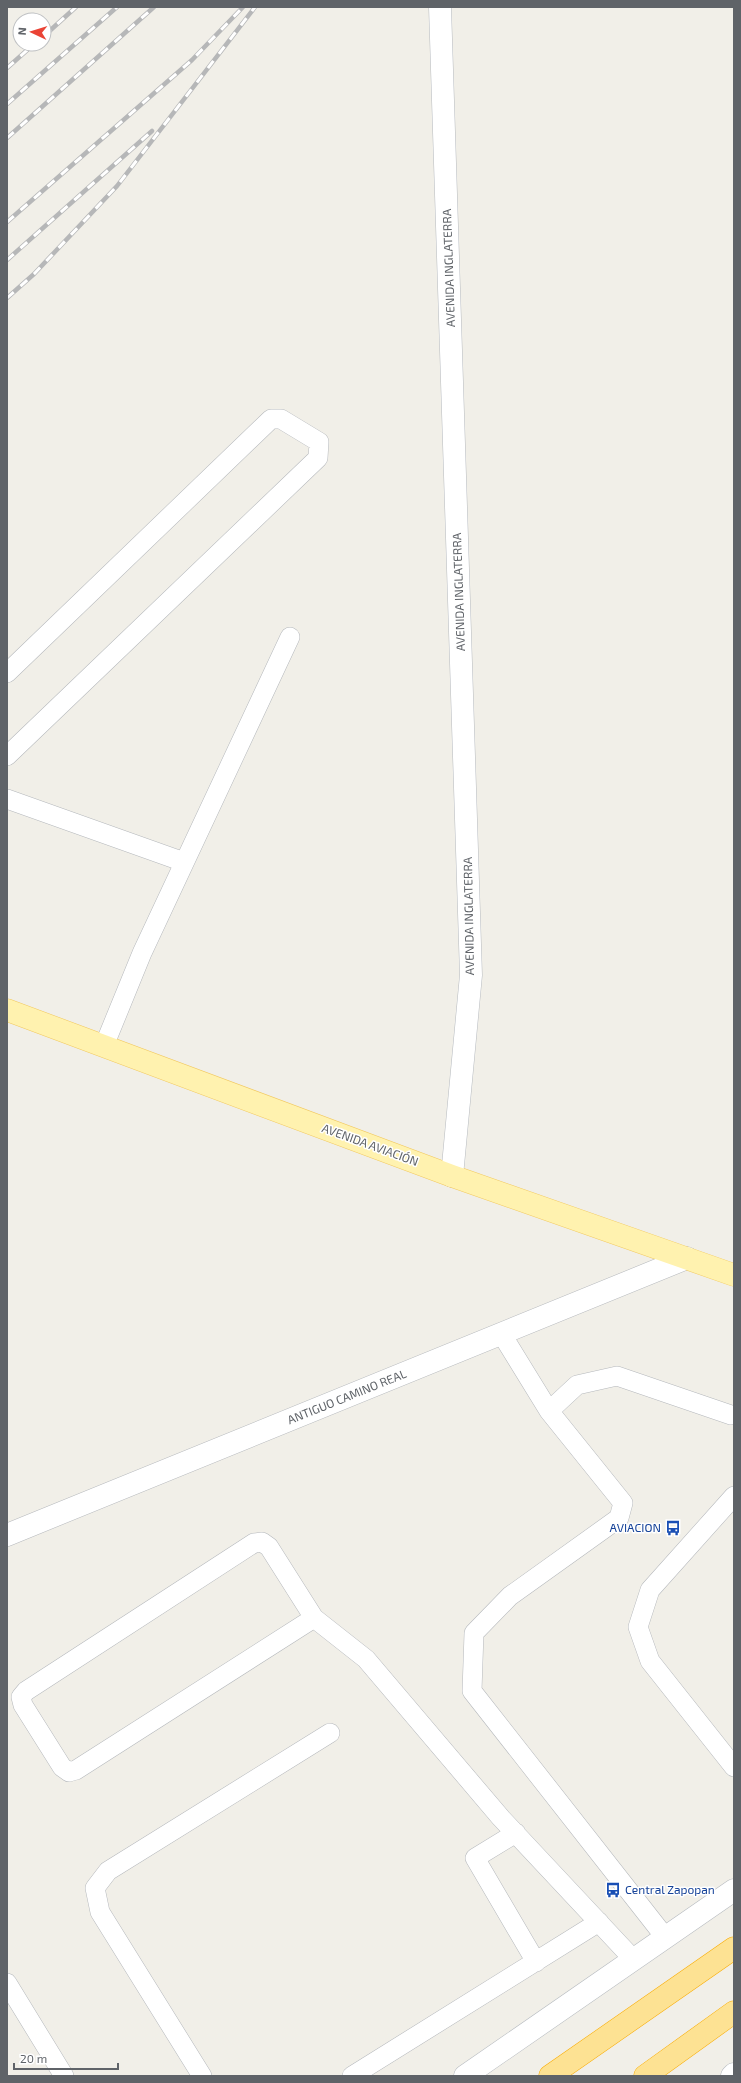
<svg xmlns="http://www.w3.org/2000/svg" width="741" height="2083" viewBox="0 0 741 2083" font-family="'Exo 2',sans-serif">
	<style>
		.lines { fill: none; stroke-linecap: round; stroke-linejoin: round }
		.lane-casing { stroke: #b5b8bc; stroke-width: 20 }
		.street-casing { stroke: #b5b8bc; stroke-width: 23 }
		.secondary-casing { stroke: #b6babf; stroke-width: 23 }
		.primary-casing { stroke: #f2c960; stroke-width: 23 }
		.highway-casing { stroke: #f9ab00; stroke-width: 23 }
		.lane { stroke: #fff; stroke-width: 19 }
		.street { stroke: #fff; stroke-width: 22 }
		.secondary { stroke: #fff; stroke-width: 22 }
		.primary { stroke: #fff2af; stroke-width: 22 }
		.highway { stroke: #fde293; stroke-width: 22 }
		.rail-casing { stroke: #b6b7b8; stroke-width: 4.5 }
		.rail { stroke: #fff; stroke-width: 3; stroke-dasharray: 9; stroke-linecap: butt }
		.labels { text-anchor: middle; stroke-width: 3; stroke-linejoin: round; paint-order: stroke }
		.street-label { font-size: 12px; fill: #5f6368; stroke: #fff }
		.transit-label { font-size: 12px; fill: #164399; stroke: #fff; text-anchor: end }
	</style>
	<rect width="100%" height="100%" fill="#f1efe8"/>
	<g class="lines">
		<g class="lane-casing">
			<path id="lane" d="M7 673 271 419H281L319 442 318 458 7 756
				M7 799 184 862
				M104 1046 142 953 290 637
				M501 1333 549 1411 623 1503 619 1518 510 1596 474 1633 472 1691 665 1937
				M549 1411 577 1385 617 1376 731 1415
				M734 1496 650 1590 638 1627 650 1661 734 1767
				M314 1618 76 1770 69 1772 62 1767 23 1705 21 1697 26 1691 254 1543 262 1542 269 1547 314 1618 366 1659 501 1818 634 1960
				M516 1833 475 1858 536 1962
				M7 1983 64 2076
				M202 2076 100 1912 95 1888 108 1871 330 1733
				M352 2076 599 1922"/>
		</g>
		<g class="street-casing">
			<path id="street" d="M7 1535 687 1258"/>
		</g>
		<g class="secondary-casing">
			<path id="secondary" d="M440 7 471 975 452 1176
				M465 2076 734 1890
				M732 2076 734 2074"/>
		</g>
		<g class="primary-casing">
			<path id="primary" d="M7 1010 452 1176 734 1275"/>
		</g>
		<g class="highway-casing">
			<path id="highway" d="M550 2076 734 1948
				M645 2076 734 2012"/>
		</g>
		<use href="#lane" class="lane"/>
		<use href="#street" class="street"/>
		<use href="#secondary" class="secondary"/>
		<use href="#primary" class="primary"/>
		<use href="#highway" class="highway"/>
		<g class="rail-casing">
			<path id="rail" d="M44 36 76 7
				M7 68 34 44
				M7 104 117 7
				M7 138 154 7
				M7 222 192 60 243 7
				M7 260 152 131
				M7 298 34 274 117 186 255 7"/>
		</g>
		<use href="#rail" class="rail"/>
	</g>
	<defs>
		<g id="bus-bare" transform="scale(1.2)"><path d="M-5-6H5V4H4V6H2V4H-2V6H-4V4H-5ZM-3.5-4V0h7V-4ZM-3.5 1.2v1.5H-2V1.2ZM2 1.2v1.5H3.5V1.2Z" fill="#1a4fb4" stroke="#fff" stroke-width="2.5" paint-order="stroke"/></g>
	</defs>
	<g fill-rule="evenodd">
		<use href="#bus-bare" x="673" y="1528"/>
		<use href="#bus-bare" x="613" y="1890"/>
	</g>
	<g class="labels">
		<g class="street-label">
			<text transform="translate(449 268) rotate(-92)" y="4">AVENIDA INGLATERRA</text>
			<text transform="translate(459 592) rotate(-92)" y="4">AVENIDA INGLATERRA</text>
			<text transform="translate(469 916) rotate(-91)" y="4">AVENIDA INGLATERRA</text>
			<text transform="translate(370 1145) rotate(20)" y="4">AVENIDA AVIACIÓN</text>
			<text transform="translate(347 1397) rotate(-22)" y="4">ANTIGUO CAMINO REAL</text>
		</g>
		<g class="transit-label">
			<text x="661" y="1532">AVIACION</text>
			<text x="625" y="1894" text-anchor="start">Central Zapopan</text>
		</g>
	</g>
	<rect width="741" height="2083" fill="none" stroke="#5f6368" stroke-width="16"/>
	<g transform="translate(32 32) rotate(274)"><circle r="19" fill="#ffffff" stroke="#bfc1c3"/>
	<path d="M0-3L7 15L0 10L-7 15Z" fill="#ea4335"/>
	<text y="-6" font-size="11" font-weight="bold" text-anchor="middle" fill="#5f6368">N</text>
	</g>
	<path d="M14 2063v6h104v-6" fill="none" stroke="#5f6368" stroke-width="2"/>
	<text x="20" y="2063" font-size="12" fill="#5f6368" stroke="#ffffff" stroke-width="3" paint-order="stroke">20 m</text>
</svg>
